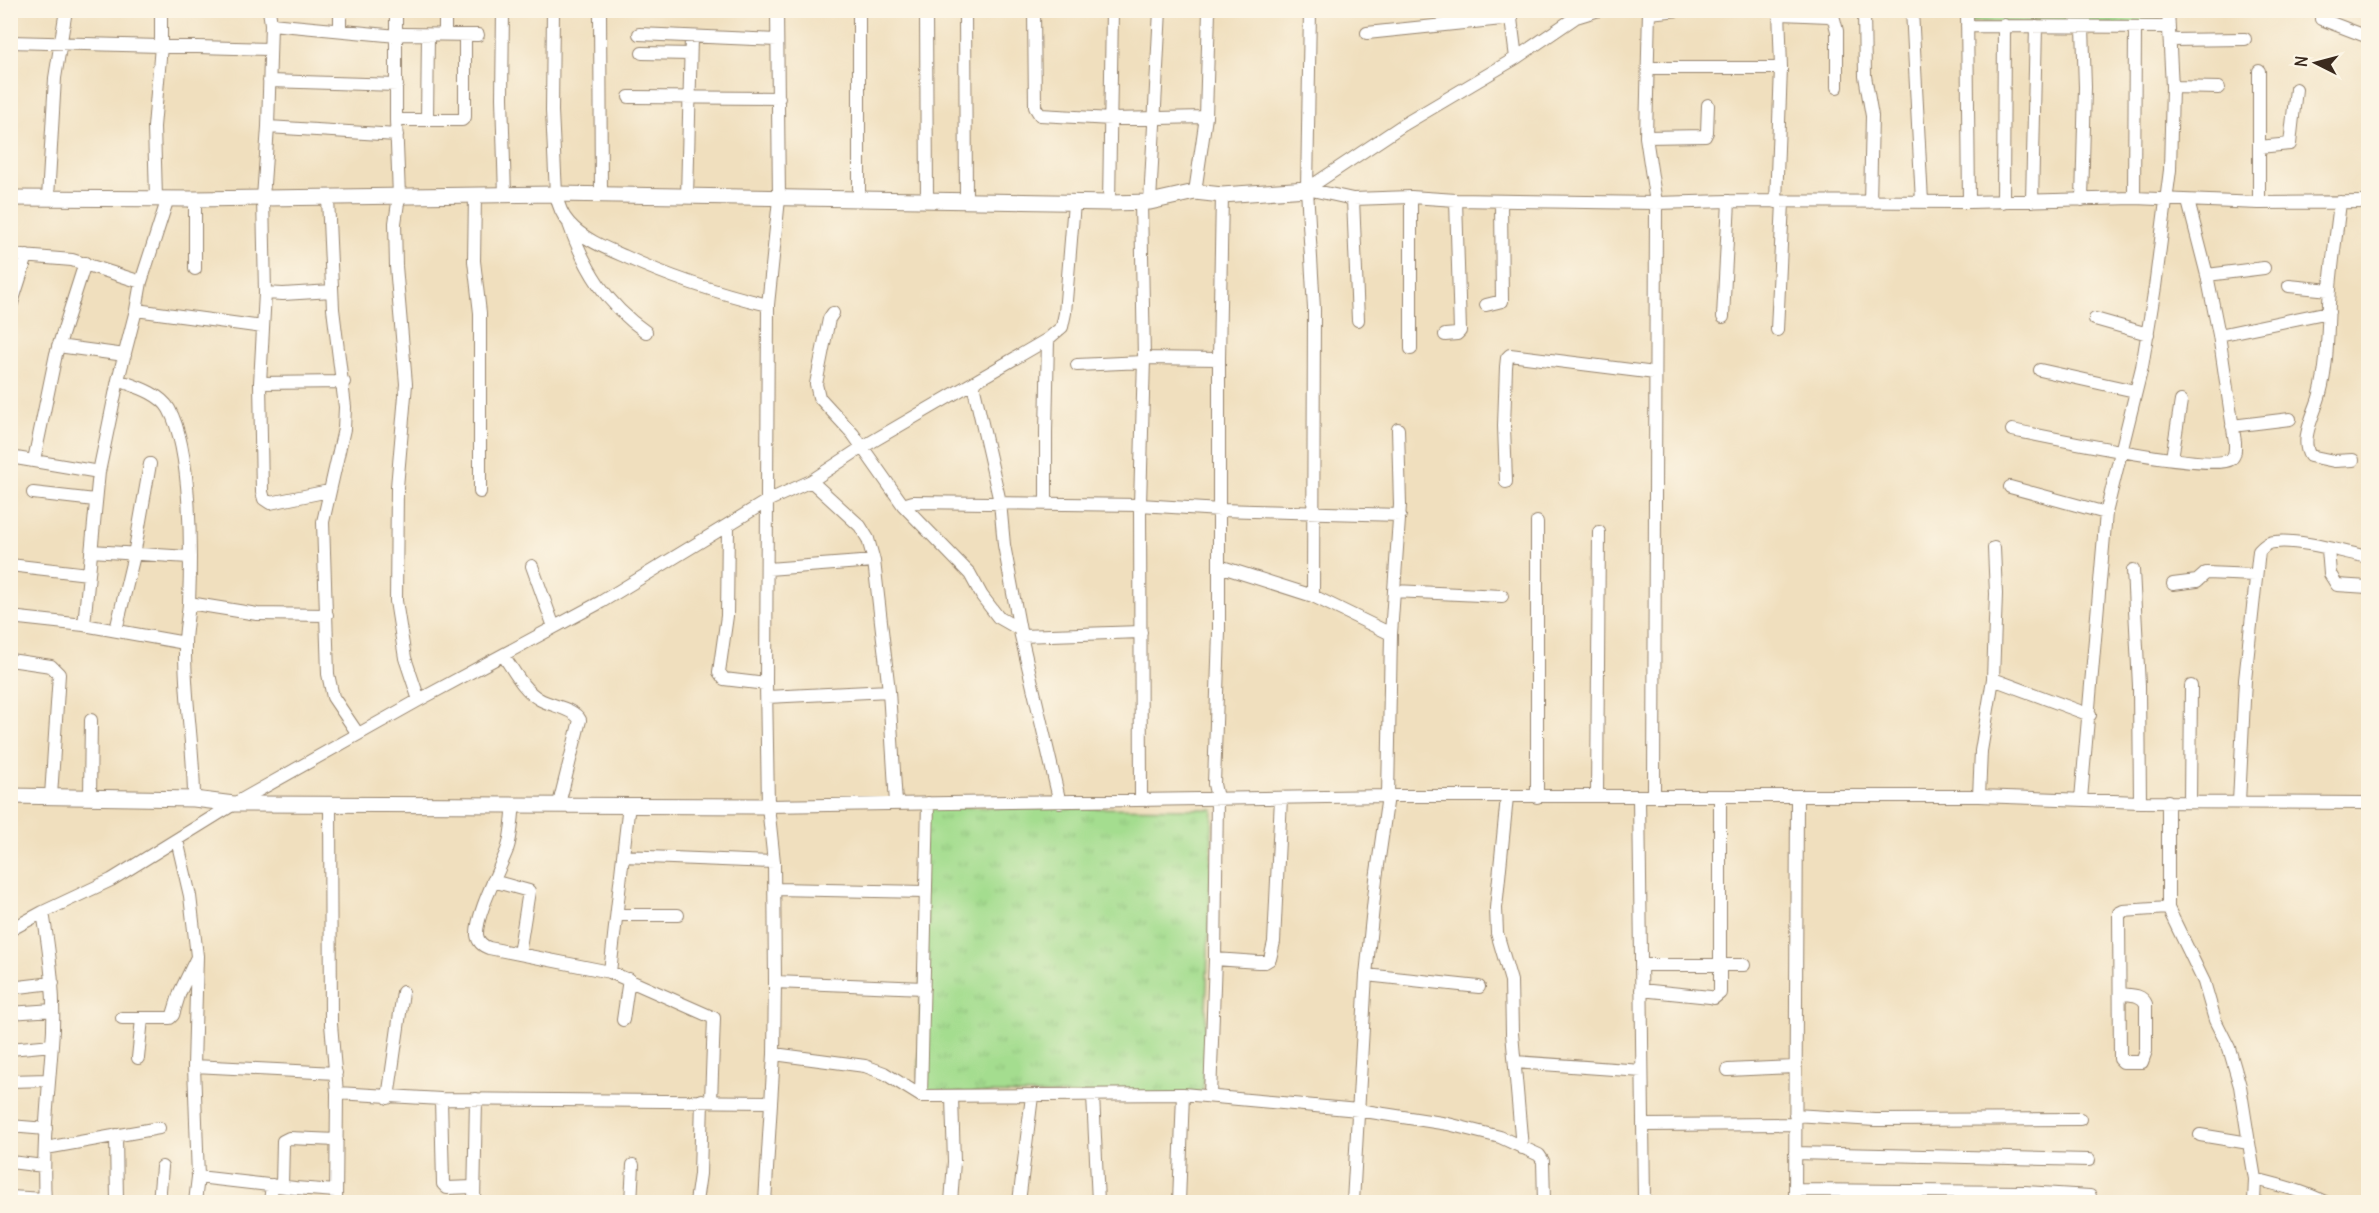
<svg xmlns="http://www.w3.org/2000/svg" width="2379" height="1213" viewBox="0 0 2379 1213" font-family="Delius,sans-serif">
	<style>
		.grass { fill: url(#grass-tufts); stroke: #708456; stroke-width: 1.5 }
		.lines { fill: none; stroke-linecap: round; stroke-linejoin: round }
		.minor-casing { stroke: #96846e; stroke-width: 14 }
		.tertiary-casing { stroke: #96846e; stroke-width: 17 }
		.minor { stroke: #fff; stroke-width: 12 }
		.tertiary { stroke: #fff; stroke-width: 15 }
	</style>
	<defs>
		<pattern id="grass-tufts" width="24" height="20" patternUnits="userSpaceOnUse" patternTransform="scale(1.5)"><rect width="24" height="20" fill="#a4dd8f"/><path d="M3 7l-1-3M5 7V3M7 7l1-3M15 17l-1-3M17 17v-4M19 17l1-3" fill="none" stroke="#8ebe7b"/></pattern>
	</defs>
	<rect width="100%" height="100%" fill="#fcf5e5"/>
	<filter id="ink" filterUnits="userSpaceOnUse"><feTurbulence type="fractalNoise" baseFrequency=".0167" numOctaves="2"/><feDisplacementMap in="SourceGraphic" scale="12" xChannelSelector="R" yChannelSelector="G"/><feConvolveMatrix kernelMatrix="1 2 1 2 8 2 1 2 1" color-interpolation-filters="sRGB"/></filter>
	<filter id="wash" filterUnits="userSpaceOnUse"><feTurbulence type="fractalNoise" baseFrequency=".008" numOctaves="4" result="noise"/><feDisplacementMap in="SourceGraphic" scale="24" xChannelSelector="R" yChannelSelector="G"/><feGaussianBlur stdDeviation="1.35" result="paint"/><feColorMatrix in="noise" values="0 0 0 0 0 0 0 0 0 0 0 0 0 0 0 0 0 1.4 0 .05"/><feComposite in="paint" operator="in"/></filter>
	<g filter="url(#wash)">
		<rect width="100%" height="100%" fill="#f0dfbe"/>
		<path class="grass" d="M1970 11H2159V25L1970 22Z
			M924 807 1213 809 1203 1097 919 1092Z"/>
	</g>
	<g filter="url(#ink)">
		<g class="lines">
			<g class="minor-casing">
				<path id="minor" d="M269 10 271 24 268 127 263 198 265 293 260 383 262 492 264 499 270 503 329 491
					M396 10V120L399 196 395 223 396 266 406 384 397 487 396 601 405 658 419 700
					M445 10V34
					M503 10 502 98 505 196
					M553 10 552 111 556 194C558 205 561 214 569 223 583 239 605 248 624 256 671 278 718 293 768 305
					M600 10 601 195
					M926 10 927 200
					M965 10 966 200
					M1034 10 1035 107 1040 115 1111 119 1206 117
					M1310 10 1307 189 1314 309 1313 596
					M1649 10 1646 137 1656 203 1654 796
					M1864 10 1865 76 1872 116 1870 202
					M1912 10 1922 202
					M1967 10 1969 202
					M1510 11 1516 58
					M1649 13 1679 10
					M1781 14 1829 16 1834 19 1837 31V87
					M2321 19 2368 37
					M271 24 397 36 403 34 478 35
					M1967 26 2168 27
					M340 30V10
					M1367 33 1512 18
					M639 34 777 40
					M2170 40 2245 39
					M10 42 270 49
					M642 53 690 54
					M1649 68H1781
					M2259 71V203
					M269 81 397 85
					M2172 87 2219 88
					M629 97 779 98
					M396 120H462L465 117V35
					M427 120 428 35
					M268 127 397 135
					M1646 137 1705 136 1707 132 1708 105
					M2259 147 2290 144 2296 89
					M1307 189 1353 199 1411 197 1456 200 1656 203 1729 201 1969 202 2134 198 2259 203 2368 202
					M1307 189 1403 125 1516 58 1576 17 1599 10
					M1195 192 1206 117 1209 10
					M475 195 474 261 480 313V492
					M687 197 691 37
					M1411 197V349
					M48 198 55 78 66 10
					M156 198 154 127 161 46V10
					M328 198 333 309 345 407 344 429 323 522 328 674 333 697 358 734
					M2134 198 2135 28
					M859 199V10
					M1353 199 1358 320
					M2082 200 2085 87 2083 27
					M2032 201 2036 26
					M1150 202 1160 10
					M1776 202 1781 68 1779 10
					M2003 202 2004 25
					M2340 202C2337 231 2332 260 2330 289 2327 324 2329 360 2320 394 2316 411 2299 439 2310 456L2334 461 2353 460
					M1109 203 1112 10
					M1141 203 1144 358 1140 505 1141 800
					M569 224C585 269 606 304 646 332
					M10 255 72 260 141 282
					M195 269V199
					M2207 275 2264 268
					M2289 286 2330 290
					M265 293 283 294 332 291
					M1486 305 1502 301 1501 201
					M10 309 27 256
					M136 310 263 327
					M833 313 829 319 816 384 819 397 853 434 903 505 970 574 982 596 998 617 1019 629
					M1723 317 1729 201
					M2095 319 2148 334
					M1777 330 1783 202
					M1445 335 1457 334 1460 331 1456 200
					M2219 335 2329 312
					M58 346 125 355
					M1144 358 1219 359
					M1077 365 1143 362
					M2040 370 2135 391
					M118 380C134 386 160 393 169 409 192 450 191 555 189 603 188 617 185 630 185 644 184 696 194 747 194 799
					M260 383 344 382
					M973 384 1000 502 1004 545 1021 636 1060 803
					M2232 426 2290 419
					M2012 430C2042 436 2214 473 2231 459 2236 455 2235 448 2235 442L2219 335 2207 275 2188 201
					M10 457 99 472
					M2172 458 2181 401
					M34 460 56 354 85 263
					M811 481 860 526 868 539 874 561 889 691 896 804
					M1506 482 1504 426 1506 367 1507 358 1510 355 1655 373
					M2010 487 2106 513
					M33 493 95 500
					M1046 503V432L1048 339
					M903 505 913 502 1140 505 1220 510 1400 515
					M1537 522V797
					M728 525 727 616 719 672 724 679 766 684
					M2328 549 2330 574 2337 585 2368 587
					M91 551 189 557
					M10 565 88 574
					M532 566 554 627
					M1219 566 1313 596 1391 634 1388 796 1376 879 1366 975 1353 1202
					M768 569 874 561
					M2133 570 2139 686 2140 802
					M2173 584 2197 581 2206 573 2255 575
					M1394 591 1502 596
					M189 603 257 614 327 615
					M10 617 84 625 185 643
					M84 625 99 472 118 380 136 310 141 282 168 198
					M116 630 134 555 150 464
					M1391 634 1400 505 1398 429
					M1021 636 1141 632
					M503 655C513 669 523 690 539 699 550 706 574 708 580 720L559 804
					M10 660 51 666 59 674 51 796
					M1993 679 2090 715
					M767 697 889 691
					M1597 796 1599 532
					M1639 796 1644 1202
					M1979 796 1981 751 1993 679 1996 594 1994 548
					M90 797 91 720
					M1507 797 1496 908 1497 933 1511 981 1512 1033 1522 1148
					M2081 799 2106 513 2142 367 2155 287 2170 170 2172 87 2168 10
					M2168 801V908L2204 982 2215 1020 2229 1048 2240 1086 2249 1143 2255 1179 2254 1202
					M2190 802 2191 686
					M2239 802 2245 680 2259 551C2264 546 2268 542 2275 542 2300 539 2343 552 2368 557
					M330 804 331 1024 337 1093 336 1202
					M514 804C512 819 512 836 507 850 499 871 476 914 477 935 478 942 483 946 489 948L610 972 714 1018 711 1101
					M629 804 623 856 774 862
					M768 806 1388 796H1979L2140 802 2368 803
					M177 840 190 896 197 956 194 1066 198 1177 195 1202
					M493 881 529 891 519 954
					M775 889 925 892
					M43 912C50 956 56 1000 52 1045 48 1098 42 1150 45 1202
					M617 915H678
					M10 930 43 912 111 880 234 804 419 700 601 602 767 501 811 481 861 448 1048 339 1062 327 1065 313 1074 203
					M1215 959 1258 962H1265L1270 959 1274 942 1281 798
					M1641 965H1744
					M610 972 623 856
					M1366 975 1479 987
					M775 982 924 988
					M10 988 53 983
					M1641 990 1710 997 1714 998 1720 993V796
					M2121 994C2130 995 2142 994 2146 1004V1051L2142 1062H2123L2120 1059 2119 913 2123 911 2168 908
					M10 1013 53 1010
					M122 1018H170L173 1015 180 992 196 959
					M623 1020 629 979
					M10 1049 52 1045
					M774 1054 865 1066 884 1073 921 1096 1183 1094 1358 1110 1448 1124 1500 1137 1539 1155 1543 1161 1544 1202
					M138 1058 142 1019
					M1515 1062 1642 1071
					M194 1066 336 1073
					M1728 1070 1795 1067
					M10 1081 48 1080
					M337 1093 441 1099 771 1102
					M1093 1095 1098 1202
					M921 1096 928 803
					M1210 1096 1215 959 1217 798 1214 784 1219 632V359L1222 195
					M388 1098 403 992
					M441 1099 443 1184 447 1188 473 1187
					M1795 1115 1875 1120 2080 1119
					M1643 1125 1795 1124
					M10 1126 46 1129
					M116 1135 117 1202
					M2200 1135 2249 1143
					M46 1148 159 1128
					M1795 1153 2089 1160
					M10 1162 44 1166
					M198 1177 295 1188 336 1191
					M2255 1179C2279 1185 2303 1191 2325 1202
					M282 1186 283 1141 289 1138 337 1140
					M1795 1190 2025 1192 2090 1196
					M10 1197 45 1199
					M159 1202 162 1167
					M270 1202 272 1185
					M474 1202 476 1099
					M631 1202 633 1165
					M696 1202 700 1174 702 1100
					M765 1202 774 1054 775 982 774 862 768 806 766 684 768 305 779 199 777 10
					M951 1202 954 1162 952 1097
					M1019 1202 1032 1096
					M1179 1202 1183 1094
					M1795 1202 1797 798"/>
			</g>
			<g class="tertiary-casing">
				<path id="tertiary" d="M10 198 195 199 556 194 1109 203 1150 202 1195 192 1222 195 1307 189
					M10 796 194 799 234 804 768 806"/>
			</g>
			<use href="#minor" class="minor"/>
			<use href="#tertiary" class="tertiary"/>
		</g>
	</g>
	<rect width="2379" height="1213" fill="none" stroke="#fcf5e5" stroke-width="36"/>
	<g transform="translate(2316 63) rotate(276)" stroke="#fcf5e5" stroke-width="4.5" paint-order="stroke">
	<path d="M0-4.5L10 22L0 15L-10 22Z" fill="#3b2a1e"/>
	<text y="-9" font-size="16" font-weight="bold" text-anchor="middle" fill="#3b2a1e">N</text>
	</g>
</svg>
